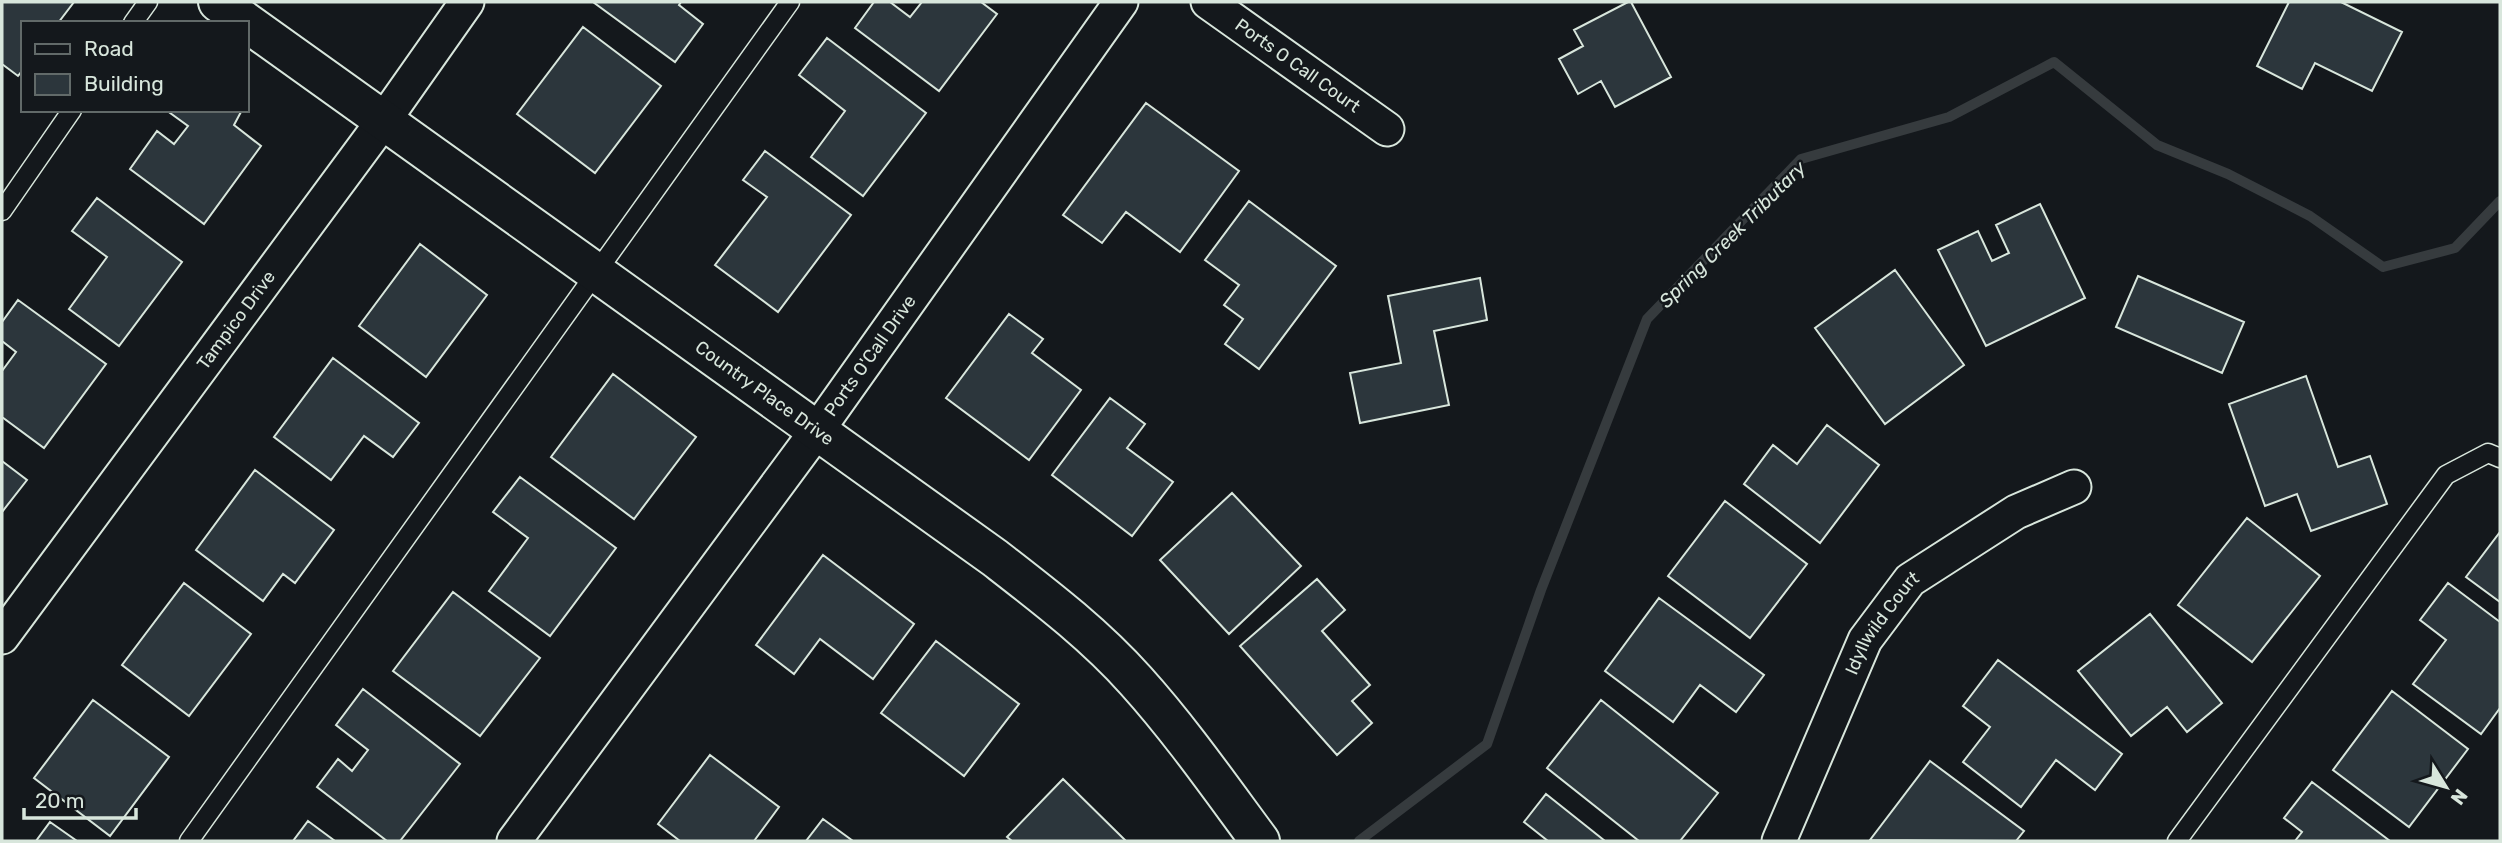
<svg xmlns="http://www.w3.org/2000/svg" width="2502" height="843" viewBox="0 0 2502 843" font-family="Rubik,sans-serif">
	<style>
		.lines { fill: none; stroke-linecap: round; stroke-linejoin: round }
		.stream { stroke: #363b3e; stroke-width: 10 }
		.building { fill: #2c363c; stroke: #d8e6dc; stroke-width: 2 }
		.service-casing { stroke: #d8e6dc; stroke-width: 21 }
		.minor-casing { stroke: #d8e6dc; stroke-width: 37 }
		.tertiary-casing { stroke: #d8e6dc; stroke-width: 42 }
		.service { stroke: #14181c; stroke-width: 18 }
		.minor { stroke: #14181c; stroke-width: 33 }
		.tertiary { stroke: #14181c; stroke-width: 38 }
		.labels { text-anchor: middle; stroke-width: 5; stroke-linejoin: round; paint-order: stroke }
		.street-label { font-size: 18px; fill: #d8e6dc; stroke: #14181c }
		.water-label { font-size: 19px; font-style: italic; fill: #d8e6dc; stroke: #14181c }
	</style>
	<rect width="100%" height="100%" fill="#14181c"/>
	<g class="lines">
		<path class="stream" d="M1359 841 1487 744 1541 590 1647 319 1801 159 1949 117 2054 62 2157 145 2228 174 2310 216 2383 267 2455 248 2500 201"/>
	</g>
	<path class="building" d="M2 2H74L58 23H23V70L18 76 2 64Z
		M593 2H681L679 5 703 24 675 62Z
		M874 2H890L910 17 922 2H981L997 14 939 91 855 28Z
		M1628 2H1631L1671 77 1615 107 1601 81 1578 94 1559 59 1583 46 1574 30Z
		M2289 2H2341L2402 32 2372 91 2315 63 2302 89 2257 66Z
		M583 27 661 86 595 173 517 114Z
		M827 38 926 113 863 196 811 157 845 111 799 75Z
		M1146 103 1239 171 1180 252 1126 212 1102 243 1063 215Z
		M166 110H242L234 125 261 146 204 224 130 169 157 131 174 144 188 126Z
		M765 151 851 215 778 312 715 265 767 197 743 180Z
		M97 198 182 262 119 346 69 309 107 257 72 231Z
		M1249 201 1336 266 1259 369 1225 344 1243 319 1224 305 1239 285 1205 260Z
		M2040 204 2085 298 1986 346 1938 250 1978 231 1992 261 2009 253 1996 225Z
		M420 244 487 295 426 377 359 326Z
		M1895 270 1964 365 1885 424 1815 328Z
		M2138 276 2244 322 2222 373 2116 327Z
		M1480 278 1487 320 1434 331 1449 405 1360 423 1350 373 1401 363 1388 296Z
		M18 300 106 364 44 448 2 417V371L16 352 2 341V322Z
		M1009 314 1043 339 1032 353 1081 390 1029 460 946 398Z
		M333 358 419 423 393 457 364 436 331 480 274 437Z
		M613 374 696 437 634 519 551 457Z
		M2306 376 2338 467 2370 456 2387 504 2311 531 2297 494 2265 506 2229 404Z
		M1110 398 1145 424 1127 448 1173 482 1132 536 1052 475Z
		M1827 425 1879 465 1820 543 1744 484 1773 445 1797 464Z
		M2 461 27 480 2 512Z
		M255 470 334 530 295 583 283 574 263 601 196 550Z
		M520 477 616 548 550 636 489 591 528 538 493 512Z
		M1232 493 1301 566 1229 634 1160 560Z
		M1725 501 1807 564 1750 638 1668 576Z
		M2247 518 2320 576 2252 662 2178 605Z
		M2500 532V602L2466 577Z
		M823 555 914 624 873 679 820 639 794 674 756 645Z
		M1317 579 1345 610 1322 631 1370 685 1352 701 1372 723 1337 755 1240 646Z
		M184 583 251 634 189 716 122 665Z
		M2448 583 2500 622V708L2481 734 2413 684 2446 640 2420 620Z
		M453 592 540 658 480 736 393 671Z
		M1659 598 1764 675 1736 712 1700 685 1673 722 1605 671Z
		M2150 614 2222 703 2187 732 2167 707 2131 736 2078 671Z
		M936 641 1019 704 964 776 881 713Z
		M1998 660 2122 754 2095 790 2056 760 2021 807 1963 762 1990 727 1963 706Z
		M363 689 460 764 400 841H387L317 787 338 759 352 771 368 750 336 725Z
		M2392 691 2468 749 2409 827 2333 770Z
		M93 700 169 757 110 836 34 778Z
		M1601 700 1718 793 1680 841H1639L1547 768Z
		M710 755 779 807 754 841H680L658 824Z
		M1930 761 2024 831 2016 841 1870 840Z
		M1063 779 1126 841H1012L1007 837Z
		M2312 782 2390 841H2295L2302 832 2284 818Z
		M1546 794 1605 841H1548L1524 822Z
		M823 819 853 841H806Z
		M308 821 335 841H293Z
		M50 822 77 841H36Z"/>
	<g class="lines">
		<g class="service-casing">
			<path id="service" d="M133 23 148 2
				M2 211 72 110
				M189 841 790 2
				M2177 841 2446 475 2488 453 2500 458"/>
		</g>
		<g class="minor-casing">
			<g id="minor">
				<path id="s1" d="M1208 2 1387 129"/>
				<path id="s2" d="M2 637 384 120 467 2"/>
				<path id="s3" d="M514 841 816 432 1121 2"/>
				<path id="s4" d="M1779 841 1865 640 1910 580 2016 512 2074 487"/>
			</g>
		</g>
		<g class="tertiary-casing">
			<g id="tertiary">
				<path id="s5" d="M218 2 995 558C1044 596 1094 634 1136 681 1181 731 1220 787 1260 841"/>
			</g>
		</g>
		<use href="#service" class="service"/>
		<use href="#minor" class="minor"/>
		<use href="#tertiary" class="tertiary"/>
	</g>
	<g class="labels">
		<g class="street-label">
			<text dy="6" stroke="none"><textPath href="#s1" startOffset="110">Ports O Call Court</textPath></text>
			<text dy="6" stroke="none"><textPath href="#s2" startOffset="394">Tampico Drive</textPath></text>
			<text dy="6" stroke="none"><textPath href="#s3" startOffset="602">Ports O'Call Drive</textPath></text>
			<text dy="6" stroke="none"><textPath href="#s5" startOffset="672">Country Place Drive</textPath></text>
			<text dy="6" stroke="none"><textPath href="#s4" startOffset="242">Idyllwild Court</textPath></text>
		</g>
		<g class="water-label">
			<text transform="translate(1732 234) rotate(-45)" y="7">Spring Creek Tributary</text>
		</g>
	</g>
	<rect width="2502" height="843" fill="none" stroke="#d8e6dc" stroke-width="7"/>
	<rect x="21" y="21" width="228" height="91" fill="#14181c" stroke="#626a69" stroke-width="2"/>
	<rect x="35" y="44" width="35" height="10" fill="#14181c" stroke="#626a69" stroke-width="2"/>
	<text x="84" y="56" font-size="21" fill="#d8e6dc">Road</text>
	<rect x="35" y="74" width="35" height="21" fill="#2c363c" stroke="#626a69" stroke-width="2"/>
	<text x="84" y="91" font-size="21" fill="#d8e6dc">Building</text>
	<g transform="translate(2446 787) rotate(127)" stroke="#14181c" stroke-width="5" paint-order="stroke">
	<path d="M0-5L12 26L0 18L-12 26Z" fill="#d8e6dc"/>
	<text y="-10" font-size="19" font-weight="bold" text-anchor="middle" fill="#d8e6dc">N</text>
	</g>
	<path d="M24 808v10h112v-10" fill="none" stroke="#d8e6dc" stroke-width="3.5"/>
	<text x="35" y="808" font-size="21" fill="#d8e6dc" stroke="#14181c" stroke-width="5" paint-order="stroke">20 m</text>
</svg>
